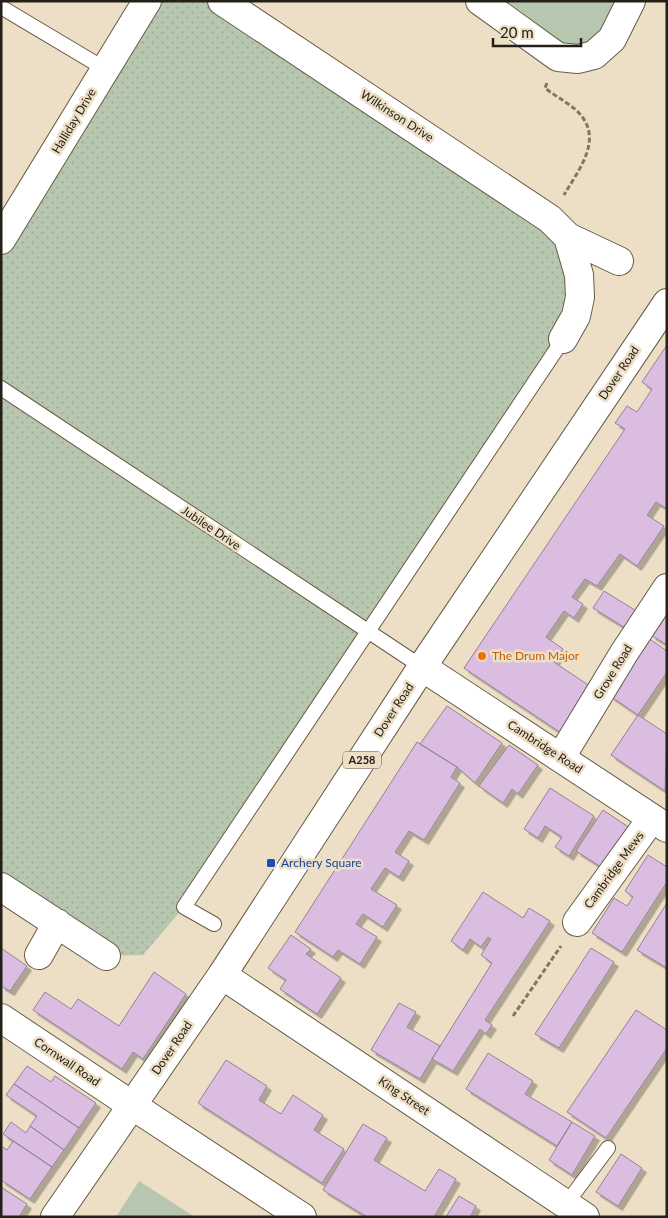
<svg xmlns="http://www.w3.org/2000/svg" width="668" height="1218" viewBox="0 0 668 1218" font-family="Lato,sans-serif">
	<style>
		.grass { fill: url(#grass-dots) }
		.garden { fill: #b7c7af }
		.building { fill: #dbbde1; stroke: #938296; filter: url(#shadow) }
		.lines { fill: none; stroke-linecap: round; stroke-linejoin: round }
		.lane-casing { stroke: #675b46; stroke-width: 16 }
		.street-casing { stroke: #675b46; stroke-width: 30 }
		.secondary-casing { stroke: #675b46; stroke-width: 30 }
		.primary-casing { stroke: #675b46; stroke-width: 30 }
		.path { stroke: #7f7766; stroke-width: 3; stroke-dasharray: 5 2.5; stroke-linecap: butt }
		.lane { stroke: #fff; stroke-width: 14 }
		.street { stroke: #fff; stroke-width: 28 }
		.secondary { stroke: #fff; stroke-width: 28 }
		.primary { stroke: #fff; stroke-width: 28 }
		.food-dot { fill: #e8710a; stroke: #ecdfc6; stroke-width: 2 }
		.transit-dot { fill: #1a4fb4; stroke: #ecdfc6; stroke-width: 2 }
		.labels { text-anchor: middle; stroke-width: 5; stroke-linejoin: round; paint-order: stroke }
		.shield { fill: #ecdfc6; stroke: #61594c; stroke-width: 1 }
		.shield-label { font-size: 11px; font-weight: bold; fill: #252017 }
		.street-label { font-size: 12px; fill: #252017; stroke: #ecdfc6 }
		.food-label { font-size: 12px; fill: #c56008; stroke: #ecdfc6; text-anchor: start }
		.transit-label { font-size: 12px; fill: #164399; stroke: #ecdfc6; text-anchor: start }
	</style>
	<defs>
		<pattern id="grass-dots" width="8" height="8" patternUnits="userSpaceOnUse" patternTransform="scale(1.25)"><rect width="8" height="8" fill="#b7c7af"/><path d="M2 2h.1M6 6h.1" fill="none" stroke="#9dab96" stroke-width="1.8" stroke-linecap="round"/></pattern>
		<filter id="shadow"><feDropShadow dx="4.5" dy="4.5" stdDeviation="0" flood-color="#0004"/></filter>
	</defs>
	<rect width="100%" height="100%" fill="#ecdfc6"/>
	<path class="grass" d="M147 1H222L550 219 576 316 184 907 143 955 106 956 1 887V240Z"/>
	<path class="garden" d="M480 1H631L578 59Z
		M139 1181 195 1217H116Z"/>
	<path class="building" d="M667 345V509L656 502 647 515 664 526 637 566 620 554 597 586 585 579 572 597 583 604 574 618 564 611 546 637 563 649 554 662 597 691 567 737 464 668 625 429 615 423 627 406 637 412 652 389 642 382Z
		M604 591 638 612 627 629 593 608Z
		M667 609V645L651 635Z
		M648 638 667 651V672L638 715 610 696Z
		M447 706 502 743 475 783 457 767 420 744Z
		M638 715 667 734 665 791 611 755Z
		M417 742 457 767 451 777 460 783 424 840 409 831 395 852 409 861 399 877 385 868 371 889 397 905 383 927 363 914 356 924 377 937 360 964 338 950 333 957 295 932Z
		M509 745 538 765 518 794 512 789 503 803 479 786Z
		M550 788 594 816 569 856 555 847 562 837 545 826 538 838 524 829Z
		M603 810 636 832 609 872 576 851Z
		M648 855 667 867V882L622 952 592 933 614 898 627 906 633 897 625 891Z
		M483 892 523 918 529 908 550 921 485 1020 492 1025 486 1034 480 1029 453 1071 432 1059 492 963 481 955 491 939 488 937 481 947 470 939 463 950 451 941Z
		M667 903V968L637 950Z
		M291 935 311 949 306 954 341 978 317 1014 280 989 286 980 268 968Z
		M1 948 27 966 10 991 1 986Z
		M591 948 614 962 559 1048 535 1034Z
		M154 972 186 994 143 1059 133 1052 122 1069 33 1010 45 992 71 1009 78 999 119 1026Z
		M399 1003 416 1012 407 1027 440 1046 420 1079 371 1050Z
		M636 1010 667 1030V1048L606 1138 567 1112Z
		M488 1053 533 1081 525 1094 572 1122 557 1146 466 1089Z
		M226 1060 267 1086 259 1100 281 1114 293 1095 323 1115 314 1130 344 1149 322 1183 198 1103Z
		M27 1066 51 1082 55 1076 96 1103 79 1128 14 1084Z
		M14 1084 79 1128 64 1150 30 1126 37 1116 6 1095Z
		M11 1122 26 1133 30 1126 64 1150 52 1167 3 1134Z
		M572 1122 595 1136 572 1175 549 1160Z
		M363 1124 387 1138 374 1160 425 1191 439 1169 456 1179 434 1217H367L323 1190Z
		M13 1141 52 1167 30 1199 1 1180V1146L7 1150Z
		M621 1154 642 1168 618 1206 596 1192Z
		M1 1187 27 1204 19 1217H1Z
		M459 1196 476 1206 470 1217H446Z"/>
	<g class="lines">
		<g class="lane-casing">
			<path id="lane" d="M1 7 105 69
				M1 388 422 667
				M214 924 184 907 560 344
				M566 1204 608 1148"/>
		</g>
		<g class="street-casing">
			<path id="street" d="M222 1 550 219 568 237 579 275 580 297 576 316 563 339
				M480 1 558 57 578 59 594 55 612 39 631 1
				M568 237 619 261
				M1 240 147 1
				M422 667 667 828
				M561 757 624 653 667 588
				M1 887 106 956
				M577 922 652 818
				M39 955 57 923
				M222 975 585 1217
				M133 1106 302 1217"/>
		</g>
		<g class="secondary-casing">
			<path id="secondary" d="M1 1018 133 1106"/>
		</g>
		<g class="primary-casing">
			<path id="primary" d="M55 1217 222 975 422 667 667 303"/>
		</g>
		<path class="path" d="M547 83 545 88C555 96 567 102 577 111 605 138 579 169 564 195
			M513 1016 561 946"/>
		<use href="#lane" class="lane"/>
		<use href="#street" class="street"/>
		<use href="#secondary" class="secondary"/>
		<use href="#primary" class="primary"/>
	</g>
	<circle class="food-dot" cx="482" cy="656" r="5"/>
	<rect class="transit-dot" x="266" y="858" width="10" height="10" rx="2.5"/>
	<g class="labels">
		<rect class="shield" x="343" y="751.5" width="38" height="17" rx="4"/>
		<g class="shield-label">
			<text x="362" y="764">A258</text>
		</g>
		<g class="street-label">
			<text transform="translate(397 116) rotate(33)" y="4">Wilkinson Drive</text>
			<text transform="translate(74 121) rotate(-59)" y="4">Halliday Drive</text>
			<text transform="translate(619 373) rotate(-56)" y="4">Dover Road</text>
			<text transform="translate(211 528) rotate(34)" y="4">Jubilee Drive</text>
			<text transform="translate(613 672) rotate(-58)" y="4">Grove Road</text>
			<text transform="translate(394 710) rotate(-57)" y="4">Dover Road</text>
			<text transform="translate(545 747) rotate(33)" y="4">Cambridge Road</text>
			<text transform="translate(614 870) rotate(-54)" y="4">Cambridge Mews</text>
			<text transform="translate(172 1048) rotate(-56)" y="4">Dover Road</text>
			<text transform="translate(67 1062) rotate(34)" y="4">Cornwall Road</text>
			<text transform="translate(404 1096) rotate(34)" y="4">King Street</text>
		</g>
		<g class="food-label">
			<text x="492" y="660">The Drum Major</text>
		</g>
		<g class="transit-label">
			<text x="281" y="867">Archery Square</text>
		</g>
	</g>
	<rect width="668" height="1218" fill="none" stroke="#252017" stroke-width="5"/>
	<path d="M493 38v8h88v-8" fill="none" stroke="#252017" stroke-width="2.5"/>
	<text x="500" y="38" font-size="15" fill="#252017" stroke="#ecdfc6" stroke-width="4" paint-order="stroke">20 m</text>
</svg>
